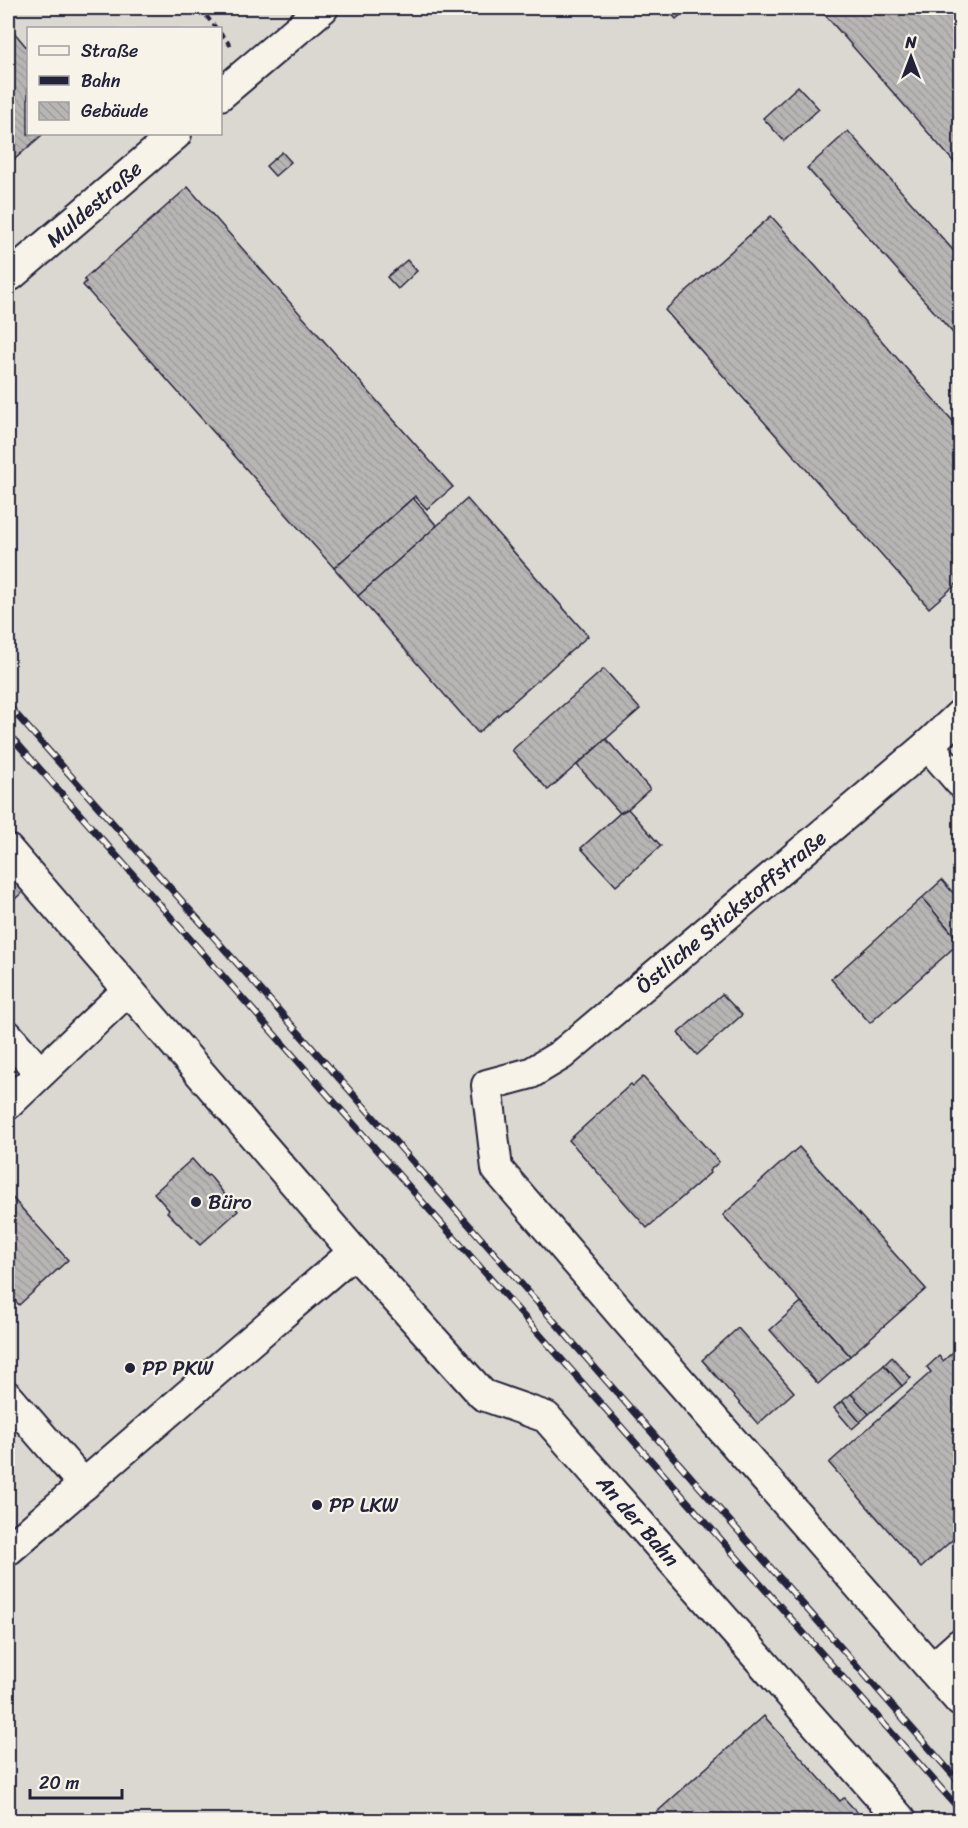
<svg xmlns="http://www.w3.org/2000/svg" width="968" height="1828" font-family="Sriracha,sans-serif">
<style>
.built{fill:#dbd8d2;fill-rule:evenodd}
.building{fill:url(#building-back-hatch);stroke:#22223b;stroke-width:1.5}
.lines{fill:none;stroke-linecap:round;stroke-linejoin:round}
.minor-casing{stroke:#22223b;stroke-width:34}
.path{stroke:#22223b;stroke-width:4;stroke-dasharray:6 4.5;stroke-linecap:butt}
.minor{stroke:#f7f3e8;stroke-width:30}
.rail-casing{stroke:#22223b;stroke-width:7}
.rail{stroke:#f7f3e8;stroke-width:4.5;stroke-dasharray:14;stroke-linecap:butt}
.poi-dot{fill:#22223b;stroke:#f7f3e8;stroke-width:2}
.labels{text-anchor:middle;dominant-baseline:central;stroke-width:4.5;stroke-linejoin:round;paint-order:stroke}
.street-label{font-size:21px;fill:#22223b;stroke:#f7f3e8}
.poi-label{font-size:21px;fill:#22223b;stroke:#f7f3e8;text-anchor:start}
</style>
<defs>
<pattern id="building-back-hatch" width="6" height="6" patternUnits="userSpaceOnUse" patternTransform="scale(1.5)"><rect width="6" height="6" fill="#b8b6b5"/><path d="M-1 5l2 2M0 0l6 6M5-1l2 2" fill="none" stroke="#9e9c9d"/></pattern>
</defs>
<rect width="100%" height="100%" fill="#eae6de"/>
<filter id="ink" filterUnits="userSpaceOnUse"><feTurbulence type="fractalNoise" baseFrequency=".0167" numOctaves="2"/><feDisplacementMap in="SourceGraphic" scale="12" xChannelSelector="R" yChannelSelector="G"/><feConvolveMatrix kernelMatrix="1 2 1 2 8 2 1 2 1" color-interpolation-filters="sRGB"/></filter>
<g filter="url(#ink)">
<path class="built" d="M8 8H960V1820H8ZM28 28H220V134H28Z"/>
<g class="building">
<polygon points="666,8 689,8 676,19"/>
<polygon points="819,8 960,8 960,169"/>
<polygon points="8,25 28,49 28,134 43,134 8,165"/>
<polygon points="798,86 819,109 784,141 763,118"/>
<polygon points="848,131 960,258 960,341 807,168"/>
<polygon points="282,152 291,162 275,176 266,166"/>
<polygon points="188,187 453,487 427,509 415,496 334,568 83,285 86,282 84,279"/>
<polygon points="771,216 960,429 960,581 929,608 665,310"/>
<polygon points="407,260 417,271 398,289 387,277"/>
<polygon points="413,498 437,526 358,596 334,568"/>
<polygon points="467,499 588,636 478,733 358,596"/>
<polygon points="604,669 640,709 548,790 512,750"/>
<polygon points="606,739 650,789 628,809 620,813 577,765"/>
<polygon points="628,809 661,846 616,886 581,848 620,813"/>
<polygon points="15,879 25,890 8,905 8,886"/>
<polygon points="942,880 960,901 960,942 922,898"/>
<polygon points="922,898 960,942 870,1023 831,979"/>
<polygon points="722,994 742,1015 697,1055 678,1033"/>
<polygon points="643,1077 719,1162 709,1171 710,1173 647,1228 569,1140 631,1084 633,1086"/>
<polygon points="799,1147 926,1289 850,1356 723,1215"/>
<polygon points="192,1159 207,1176 209,1175 238,1211 200,1245 167,1212 169,1210 154,1193"/>
<polygon points="8,1193 68,1260 19,1305 8,1292"/>
<polygon points="801,1302 850,1356 818,1384 770,1330"/>
<polygon points="738,1328 794,1392 758,1424 702,1360"/>
<polygon points="960,1346 960,1533 921,1568 829,1463 931,1372 927,1367 939,1356 943,1361"/>
<polygon points="892,1357 911,1378 902,1386 884,1365"/>
<polygon points="884,1365 902,1386 869,1414 851,1394"/>
<polygon points="851,1394 869,1414 860,1422 842,1401"/>
<polygon points="842,1401 860,1422 852,1429 834,1408"/>
<polygon points="764,1716 840,1801 844,1798 864,1820 648,1820"/>
</g>
<g class="lines">
<defs>
<g id="minor">
<polyline points="220,95 323,8"/>
<polyline points="11,275 176,134"/>
<polyline points="960,715 928,745 561,1055 531,1073 487,1085 497,1169 623,1316 960,1701"/>
<polyline points="928,745 960,782"/>
<polyline points="8,850 354,1252 483,1395 546,1417 901,1820"/>
<polyline points="8,1036 40,1073"/>
<polyline points="8,1104 128,990"/>
<polyline points="8,1397 84,1485"/>
<polyline points="8,1550 354,1252"/>
<polyline points="932,1669 960,1644"/>
</g>
</defs>
<use href="#minor" class="minor-casing"/>
<g class="path">
<polyline points="200,8 216,28"/>
<polyline points="220,33 231,46"/>
</g>
<use href="#minor" class="minor"/>
<defs>
<g id="rail">
<polyline points="8,705 509,1270 960,1783"/>
<polyline points="8,733 960,1810"/>
</g>
</defs>
<use href="#rail" class="rail-casing"/>
<use href="#rail" class="rail"/>
</g>
</g>
<g class="poi-dot">
<circle cx="196" cy="1202" r="6"/>
<circle cx="130" cy="1368" r="6"/>
<circle cx="317" cy="1505" r="6"/>
</g>
<g class="labels">
<g class="street-label">
<text transform="translate(94 204) rotate(-41)">Muldestraße</text>
<text transform="translate(731 912) rotate(-40)">Östliche Stickstoffstraße</text>
<text transform="translate(638 1521) rotate(49)">An der Bahn</text>
</g>
<g class="poi-label">
<text x="208" y="1202">Büro</text>
<text x="142" y="1368">PP PKW</text>
<text x="329" y="1505">PP LKW</text>
</g>
</g>
<rect width="968" height="1828" fill="none" stroke="#f7f3e8" stroke-width="30"/>
<rect x="15" y="15" width="938" height="1798" fill="none" stroke="#22223b" stroke-width="2" filter="url(#ink)"/>
<rect x="27" y="27" width="195" height="108" fill="#f7f3e8" stroke="#a29fa3" stroke-width="1.5"/>
<rect x="39" y="46" width="30" height="9" fill="#f7f3e8" stroke="#a29fa3" stroke-width="1.5"/>
<text x="81" y="57" font-size="18" fill="#22223b">Straße</text>
<rect x="39" y="76" width="30" height="9" fill="#22223b" stroke="#a29fa3" stroke-width="1.5"/>
<text x="81" y="87" font-size="18" fill="#22223b">Bahn</text>
<rect x="39" y="102" width="30" height="18" fill="url(#building-back-hatch)" stroke="#a29fa3" stroke-width="1.5"/>
<text x="81" y="117" font-size="18" fill="#22223b">Gebäude</text>
<g transform="translate(911 57)" stroke="#f7f3e8" stroke-width="4.5" paint-order="stroke">
<path d="M0-4.5L10 22L0 15L-10 22Z" fill="#22223b"/>
<text y="-9" font-size="16" font-weight="bold" text-anchor="middle" fill="#22223b">N</text>
</g>
<path d="M30 1789v9h92v-9" fill="none" stroke="#22223b" stroke-width="3"/>
<text x="39" y="1789" font-size="18" fill="#22223b" stroke="#f7f3e8" stroke-width="4.5" paint-order="stroke">20 m</text>
</svg>
